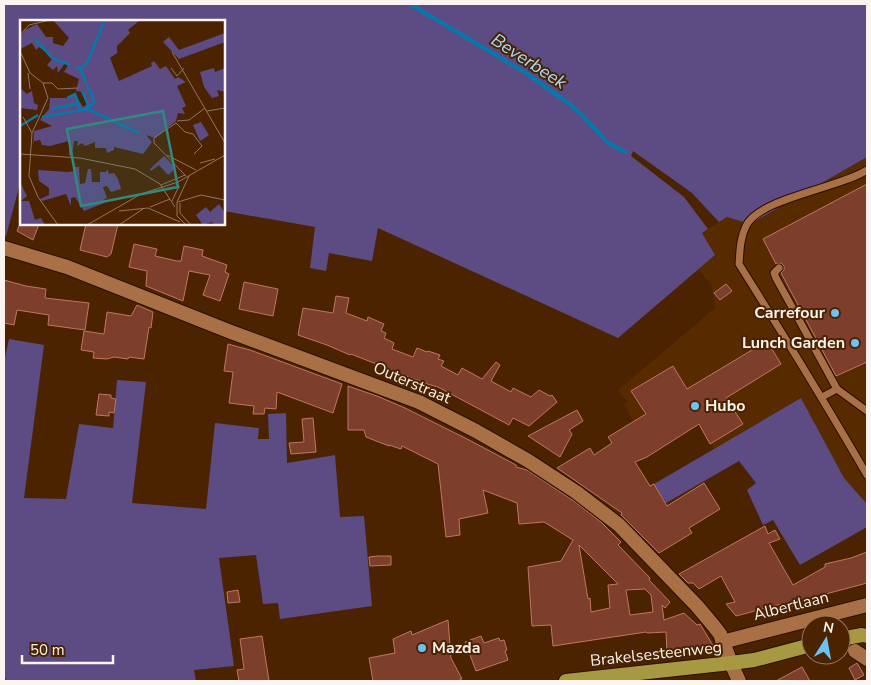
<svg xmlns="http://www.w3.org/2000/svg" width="871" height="685" font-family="'Nunito Sans',sans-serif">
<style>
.built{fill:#572a00}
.green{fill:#5c4c83}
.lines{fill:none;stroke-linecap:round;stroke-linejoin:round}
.stream{stroke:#037aac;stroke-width:4}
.building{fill:#7e3e2c;stroke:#be7764;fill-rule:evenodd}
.service-casing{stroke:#2a0f00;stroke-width:9}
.minor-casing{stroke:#2a0f00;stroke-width:16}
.tertiary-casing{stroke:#2a0f00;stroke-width:16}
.primary-casing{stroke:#2a0f00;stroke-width:16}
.service{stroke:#aa7045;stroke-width:7}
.minor{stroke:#aa7045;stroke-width:14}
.tertiary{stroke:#aa7045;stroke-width:14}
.primary{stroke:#a79942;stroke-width:14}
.poi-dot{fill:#6ec2f3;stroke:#4b2300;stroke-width:2}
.labels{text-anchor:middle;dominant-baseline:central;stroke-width:4;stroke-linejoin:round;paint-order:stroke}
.poi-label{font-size:16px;font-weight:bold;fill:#faf3ef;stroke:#4b2300;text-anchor:end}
.street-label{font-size:16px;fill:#faf3ef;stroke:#4b2300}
.water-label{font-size:18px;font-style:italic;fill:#a7dbfc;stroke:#4b2300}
.inset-river{fill:none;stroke:#037aac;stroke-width:2.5}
.inset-road{fill:none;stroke:#917660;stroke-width:1}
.view{fill:#328981;fill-opacity:0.15;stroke:#328981;stroke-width:2.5}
.inset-edge{fill:none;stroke:#faf3ef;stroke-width:2.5}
</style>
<rect width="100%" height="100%" fill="#4b2300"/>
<polygon class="built" points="867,157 867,504 844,478 801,398 714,449 699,424 647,457 626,466 634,422 624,404 628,402 618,390 715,308 711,284 698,270 715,255 702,233 727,217 751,224"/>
<g class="green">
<polygon points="4,4 867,4 867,157 750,224 727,217 719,222 692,193 633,151 631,156 684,197 708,229 702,233 715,255 618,338 378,228 372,261 329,253 326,271 310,268 315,227 224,211 224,157 225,151 224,151 224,21 21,21 21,180 6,236 4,235"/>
<polygon points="9,339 44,345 24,498 66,499 79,424 113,428 117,380 146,382 132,503 206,509 215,423 259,428 258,439 269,439 268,414 286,413 287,463 335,455 340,517 364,516 372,606 280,619 278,603 263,604 256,555 219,558 234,666 194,670 196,681 6,681 4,671 4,362"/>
<polygon points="801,398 844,478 867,504 867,527 800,565 773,520 763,525 747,490 756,483 739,461 666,503 654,484"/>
</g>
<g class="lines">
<polyline class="stream" points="410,4 526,73 567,102 582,115 608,143 625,152"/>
</g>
<g class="building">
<polygon points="867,184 867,362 836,376 781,273 784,270 784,266 781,263 776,264 763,239"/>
<polygon points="20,224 39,224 33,240 17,231"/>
<polygon points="86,224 118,224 111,254 107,257 80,250"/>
<polygon points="134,244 157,249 155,256 177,261 181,261 184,246 203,250 202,256 227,265 225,272 229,274 220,301 203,295 210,275 189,271 183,301 146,286 147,271 129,267"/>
<polygon points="4,280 26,286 46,289 45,298 89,303 85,330 48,325 49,315 17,310 14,325 4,323"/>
<polygon points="244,282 278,289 273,316 239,309"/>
<polygon points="726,284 732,291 720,300 714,293"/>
<polygon points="336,296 349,298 346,313 367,321 368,317 384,324 381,331 386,333 384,338 394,343 392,349 413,357 417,348 427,352 428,351 440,355 438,359 444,361 441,366 458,375 462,368 482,379 496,362 500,365 491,381 511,392 513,388 531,397 539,390 550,396 552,395 557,402 529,426 513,418 509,425 438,387 427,384 351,354 350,355 327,345 298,335 303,308 333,313"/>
<polygon points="137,305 153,312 151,328 149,327 144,359 129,357 128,359 114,357 107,359 93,358 94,352 81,350 84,331 104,334 107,312 131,316"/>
<polygon points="767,341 781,364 726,398 743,424 710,444 699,424 647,457 635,462 650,486 654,484 667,506 704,483 720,509 689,528 692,533 659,553 621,515 622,513 557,468 590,448 594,455 612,443 608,437 646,414 631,391 673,366 687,389"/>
<polygon points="228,344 250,350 342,384 333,413 277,392 276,409 265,408 264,414 253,414 254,406 229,403 233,372 224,371"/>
<path d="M348 386 377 396 405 408 469 440 516 465V467L527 470 574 501 601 522 621 542 618 545 650 578 649 580 670 602 665 608 662 605 664 620 684 613 697 625 700 624 714 647 667 651 666 632 647 633 646 632 553 646 551 625 532 626 528 567 561 561 573 540 544 522 519 524 517 503 483 490 488 513 459 519 460 535 446 537 438 464 402 446 401 449 389 445V446L366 437 364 430H348ZM579 545 618 584 608 585 610 608 591 612 590 598 588 599ZM645 589 651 595 653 612 630 615 626 590Z"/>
<polygon points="99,394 111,395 111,398 116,399 114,413 109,412 109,416 96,415"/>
<polygon points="577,410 583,421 569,430 572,434 560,457 528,436"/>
<polygon points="313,418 316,452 291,454 289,443 304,442 302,419"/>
<polygon points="765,526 768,534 775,530 780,539 769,543 793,585 825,567 825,564 851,558 867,552 867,583 807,599 807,602 782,609 781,604 736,616 726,604 735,602 721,576 699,589 693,583 688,583 679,574"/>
<polygon points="378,556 391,556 391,565 370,566 369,557"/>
<polygon points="238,590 240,602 228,603 227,592"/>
<polygon points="448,620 451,658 462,679 460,679 461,681 373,681 369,658 395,653 393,639 411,631 412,635"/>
<polygon points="262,636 269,681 239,681 237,670 244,669 240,639"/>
<polygon points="481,636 484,643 499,638 500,641 504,640 507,650 505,651 508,660 476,671 465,642"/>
<polygon points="857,663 864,675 855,680 849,668"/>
<polygon points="802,667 810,681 776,681"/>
</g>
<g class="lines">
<defs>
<g id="service">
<path d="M867 170C840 188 759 198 746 226 740 238 740 251 739 264 783 334 826 404 867 475"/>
<polyline points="779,268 774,273 776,278 837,389"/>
<polyline points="822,397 837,389 867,411"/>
</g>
<g id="minor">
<polyline points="722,642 867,605"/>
<polyline points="855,651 867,659"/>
<polyline points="731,663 739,681"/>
</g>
<polyline id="tertiary" points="4,248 67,267 231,332 419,402 476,431 527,460 576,492 619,525 697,606 713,625 720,634 731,663"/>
<g id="primary">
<polyline points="841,639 862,635 867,636"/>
<polyline points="566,681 731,663 754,660 811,645"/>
</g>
</defs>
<use href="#service" class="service-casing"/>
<use href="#minor" class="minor-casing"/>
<use href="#tertiary" class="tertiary-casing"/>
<use href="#primary" class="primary-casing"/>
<use href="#service" class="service"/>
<use href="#minor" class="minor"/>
<use href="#tertiary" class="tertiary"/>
<use href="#primary" class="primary"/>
</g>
<g class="poi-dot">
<circle cx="835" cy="313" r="5"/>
<circle cx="855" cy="343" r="5"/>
<circle cx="695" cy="406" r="5"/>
<circle cx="422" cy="648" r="5"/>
</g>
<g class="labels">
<g class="poi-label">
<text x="825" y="313">Carrefour</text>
<text x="845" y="343">Lunch Garden</text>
<text x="705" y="406" text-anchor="start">Hubo</text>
<text x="432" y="648" text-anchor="start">Mazda</text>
</g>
<g class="street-label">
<text transform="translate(412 383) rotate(23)">Outerstraat</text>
<text transform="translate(791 606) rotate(-14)">Albertlaan</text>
<text transform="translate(656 654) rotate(-6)">Brakelsesteenweg</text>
</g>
<g class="water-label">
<text transform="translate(529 61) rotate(33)">Beverbeek</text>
</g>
</g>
<g transform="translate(20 20)">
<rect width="205" height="205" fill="#4b2300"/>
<path d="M33 0H120L108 10 110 13 97 26V33L90 38 99 61 132 46 131 43 134 41 140 49 146 46 155 59 158 57 166 62 157 66 166 86 162 88 165 94 158 93 156 101 135 118 126 115 132 122 123 134 94 127V130L87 133 86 128H75V122L65 126 62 123 57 126 58 121H54L52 136 49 135V121L30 126 22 125 20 120 14 121 13 127 14 111 32 106 20 100 29 89 30 78H48L55 74 63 87 67 84 63 72 56 71 59 59 44 52 48 45 45 43 38 53 37 46 33 50 27 45 33 38 19 27 16 30 12 23 0 29V17L5 10 17 4 26 17H33V23L43 26 49 18ZM205 13V22L159 39 143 22 149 17 159 30ZM194 48 195 52 205 48V72L197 70 199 76 192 78 184 67 180 52ZM0 68 7 74 12 71 14 83 18 85 17 90 0 88ZM181 102 189 115 180 121 173 105ZM144 136 156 148 148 155 139 145 131 151 130 149ZM55 147H59L60 164 65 163 68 149H71L72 162H80V152H86L87 149 89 154 94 153 98 159 101 169 91 172 87 166 83 167 87 178 83 180 84 183 64 191 55 177 51 178V186L46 174 22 181 20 179 29 175V168L19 161 18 150 48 152 55 151ZM1 164 7 176 1 181H9L15 200 21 198 25 205H0ZM199 184 205 193V205H194L192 202 183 205 176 195 186 187 190 192Z" fill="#5c4c83"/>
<path class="inset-river" d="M15 19 32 38 50 45M56 48H60L66 62M60 48 67 43 84 2M67 65 75 82 67 88M62 71 69 87M47 78 55 74 60 89M31 89 59 83M22 97 68 89 119 113M0 106 18 95"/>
<path class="inset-road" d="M0 15 9 5 30 0M0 31 10 53 23 63 28 78 12 113 9 156 18 177 38 205M152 32 205 123M151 48 157 56 164 48M8 53 10 69M23 63H32L38 69 58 68M187 91 205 88M3 97 12 113M157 101 169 100 185 88M0 134 60 138 115 149 140 164 155 187M147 135 176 150M180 143 195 139M166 156 134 123V118L156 103 165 112 173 114 182 126 174 134M141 165 165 155M152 181 159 166 156 164M158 182 181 175 205 180M160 183V193L171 205M130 187 150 179M99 191 128 188 160 202M67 205 121 174 158 162 205 135M99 205 123 189M166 205 157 196V182L169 156"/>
<path class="view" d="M143 91 158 167 61 186 47 109Z"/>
<rect width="205" height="205" class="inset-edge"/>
</g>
<rect width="871" height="685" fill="none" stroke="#faf3ef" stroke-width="10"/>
<g transform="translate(826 640) rotate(11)"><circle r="24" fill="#4b2300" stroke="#917660"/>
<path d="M0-4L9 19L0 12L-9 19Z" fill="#6ec2f3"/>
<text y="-8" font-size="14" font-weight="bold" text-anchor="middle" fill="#faf3ef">N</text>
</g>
<path d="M22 655v8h91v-8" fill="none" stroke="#faf3ef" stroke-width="2.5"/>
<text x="30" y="655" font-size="15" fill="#faf3ef" stroke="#4b2300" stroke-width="4" paint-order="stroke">50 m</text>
</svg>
